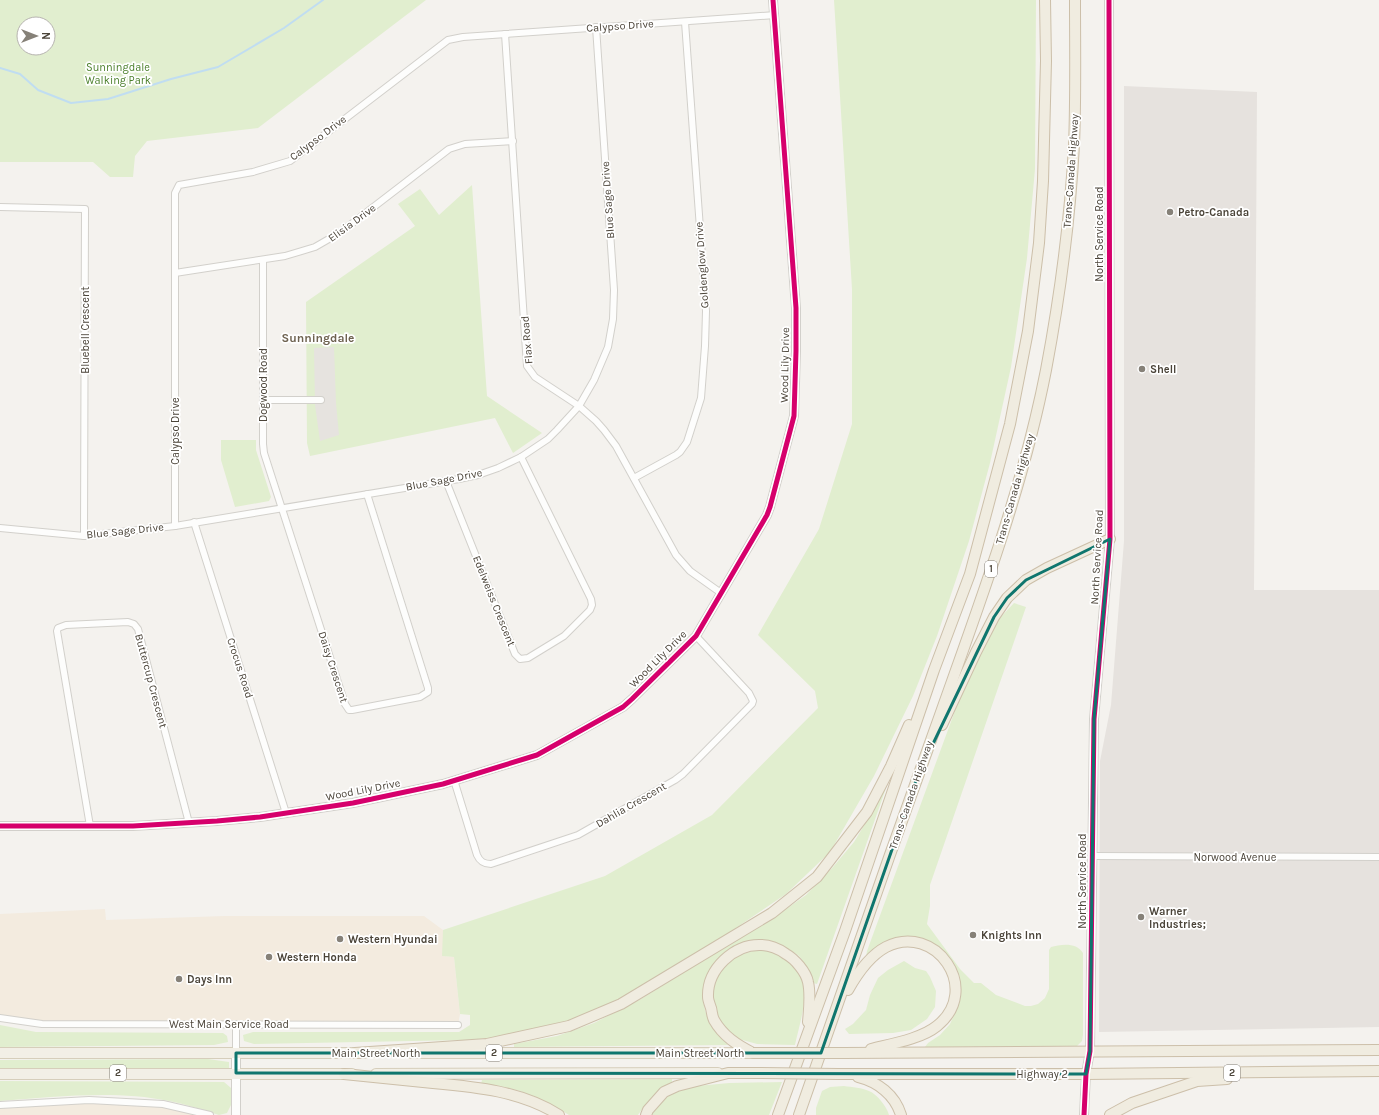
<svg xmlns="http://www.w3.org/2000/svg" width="1379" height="1115" font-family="Karla,sans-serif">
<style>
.commercial{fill:#f3ebdf}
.industrial{fill:#e6e2de}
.green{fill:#e1eecf;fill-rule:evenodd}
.parking{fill:#e6e3df}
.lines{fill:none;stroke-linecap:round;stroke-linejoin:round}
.stream{stroke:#c0ddf1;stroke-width:2}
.minor-casing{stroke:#d2d0cb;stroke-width:8}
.tertiary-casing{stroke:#d2d0cb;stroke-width:10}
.primary-casing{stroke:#d6cebb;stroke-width:12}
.trunk-casing{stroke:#ccbfa9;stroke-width:12}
.minor{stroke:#fdfdfc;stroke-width:6}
.tertiary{stroke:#fdfdfc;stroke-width:8}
.primary{stroke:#f2efe6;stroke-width:10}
.trunk{stroke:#f0ece0;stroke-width:10}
.trunk-bridge-casing{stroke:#ccbfa9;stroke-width:12;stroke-linecap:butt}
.trunk-bridge{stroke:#f0ece0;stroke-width:10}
.cycleway-casing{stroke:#fff;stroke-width:8}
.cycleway{stroke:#d6006c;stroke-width:5}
.marked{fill:none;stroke:#0f766e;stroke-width:3;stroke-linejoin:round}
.poi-dot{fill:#868178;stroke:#fff;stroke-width:1.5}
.labels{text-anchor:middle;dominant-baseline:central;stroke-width:3.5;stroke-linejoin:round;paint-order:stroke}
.shield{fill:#fff;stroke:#817c74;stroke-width:1}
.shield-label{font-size:10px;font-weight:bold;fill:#4b4439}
.street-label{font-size:11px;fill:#4b4439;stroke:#fff}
.park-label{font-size:11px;fill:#4a7f2a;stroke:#fff}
.poi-label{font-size:11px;font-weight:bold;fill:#4b4439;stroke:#fff;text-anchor:start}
.neighbourhood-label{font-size:12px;font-weight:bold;fill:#6e6250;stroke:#fff}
</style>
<rect width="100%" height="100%" fill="#f4f2ee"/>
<g class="commercial">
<polygon points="105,909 106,920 224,916 424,916 443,930 443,956 454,957 460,1014 458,1025 42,1024 0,1018 0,914"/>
<polygon points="89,1100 163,1104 210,1115 0,1115 0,1105"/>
</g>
<polygon class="industrial" points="1124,86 1257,92 1254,590 1379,590 1379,1027 1099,1032 1100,761 1111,705 1124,541"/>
<g class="green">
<path d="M0 0H426L258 128 147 141 135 156 133 177H110L93 162H0ZM24 24H48V48H24Z"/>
<polygon points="834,0 1036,0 1035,169 1027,258 1011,367 990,463 969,541 937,636 913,696 874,776 830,852 786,894 727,934 619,999 570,1021 503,1037 466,1040 254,1044 244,1041 243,1035 253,1032 459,1032 470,1025 470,1015 460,1014 454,957 442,956 443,930 605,876 712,815 818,708 815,691 758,635 819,529 852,424 852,289"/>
<polygon points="472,185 487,396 542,433 513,453 495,418 310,456 307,443 306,302 415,226 398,204 420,189 439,215"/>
<polygon points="221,440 256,440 256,450 271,497 269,501 235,507 221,460"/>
<path d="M1014 603 1026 607 930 885V906L927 924 960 969 974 983H981L996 995 1025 1006H1031L1038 1004 1045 998 1049 989V950L1051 947C1061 944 1077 942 1083 953V1035L1082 1041 1077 1046 925 1047 928 1043 940 1035 950 1024 957 1009 959 996 956 977 936 955 907 943 866 957 867 951 956 708 980 655 998 620Z"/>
<path d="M891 774 817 984 813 983C809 976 804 961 799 956 796 953 791 951 788 949 777 943 763 939 750 941 717 946 694 985 707 1016 711 1028 720 1036 728 1045L514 1047V1044L557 1036 594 1023 641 999 782 912 806 895 833 867 854 842 874 809Z"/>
<path d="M759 949C765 951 774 952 780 955 818 975 802 1012 795 1045L757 1044 739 1039 724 1027 714 1013 712 996 715 981 721 969 734 957Z"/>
<polygon points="904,961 915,968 926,971 930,977 936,991 935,1007 927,1019 911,1030 893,1033 849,1034 845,1029 853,1024 866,1010 870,995 878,978 888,970"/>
<polygon points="0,1025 36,1032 223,1033 227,1036 228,1042 214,1045 0,1047"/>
<polygon points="208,1059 229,1062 229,1068 0,1068 0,1060"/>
<path d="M672 1079V1083C657 1092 648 1100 638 1115H569L551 1104 520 1091 500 1086 481 1084 482 1080Z"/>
<path d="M0 1081 224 1082 231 1088V1105L227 1113 219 1115C202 1110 186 1104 169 1101 114 1090 55 1097 0 1101Z"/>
<polygon points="782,1082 769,1115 650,1115 654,1108 667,1096 686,1087 729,1083"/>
<path d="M844 1086C852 1087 862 1088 869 1091 877 1094 887 1107 889 1115H816V1108L822 1091 830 1087Z"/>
</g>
<polygon class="parking" points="334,347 336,403 339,435 320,441 315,405 314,348"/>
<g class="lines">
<polyline class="stream" points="0,68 20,74 38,90 71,103 108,99 171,79 218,67 284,28 323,0"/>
<defs>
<g id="minor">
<polyline points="505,34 527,366 535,377 579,406 596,421 604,430 616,446 676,555 690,571 721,593"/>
<polyline points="0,207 85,209 84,536"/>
<polyline points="263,260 263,444 264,453 345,704 349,710 352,710 420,697 428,692 428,688 367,494"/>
<polyline points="175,273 285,256 315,247 341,232 449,149 465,144 513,141"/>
<polyline points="263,400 321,400"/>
<polyline points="634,478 676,455 680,452 687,442 701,398 705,346 706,311 685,22"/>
<polyline points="446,481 515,654 520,659 528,658 564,636 590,610 592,605 591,599 521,457"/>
<polyline points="194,522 286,813"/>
<polyline points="175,526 175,193 179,185 253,172 290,161 448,40 463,37 775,15"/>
<polyline points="0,528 84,536 175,526 459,479 478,475 498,468 521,457 548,439 557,430 579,406 594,380 608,347 613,319 614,290 596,27"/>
<path d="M454 780 477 855C480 862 484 864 491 864L578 835 675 780 683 774 752 704 753 701 749 693 696 636"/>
<polyline points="90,826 57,631 58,628 66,625 128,622 134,624 138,629 189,823"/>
<polyline points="1092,856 1379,857"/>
<polyline points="0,1018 42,1024 458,1025"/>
<polyline points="236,1024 236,1053"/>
<polyline points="0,1105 89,1100 163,1104 210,1115"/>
</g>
<g id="tertiary">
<polyline points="0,826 133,826 217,821 260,817 353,803 443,784 537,755 623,707 632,699 696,636 767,515 770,507 794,416 796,351 796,308 773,0"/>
<polyline points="236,1053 236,1115"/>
<polyline points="1084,1115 1086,1074 1090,1051 1094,719 1110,539 1109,0"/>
</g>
<g id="primary">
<polyline points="0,1053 363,1053"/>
<polyline points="411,1053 753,1053"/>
<polyline points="0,1074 352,1074"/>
<polyline points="376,1074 718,1073"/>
</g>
<g id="trunk">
<polyline points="942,725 976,652 994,617 1007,598 1026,580 1047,568 1110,539"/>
<path d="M848 990C857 974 869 956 886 947 935 922 983 989 937 1026 921 1039 891 1044 871 1049"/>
<polyline points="355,1053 487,1044 569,1026 621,1004 772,913 817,877 867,812 891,766 909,725"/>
<path d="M753 1053C737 1045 723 1036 714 1020 712 1016 712 1012 711 1008 710 1005 708 1000 708 997 707 969 734 944 761 945 770 945 779 949 786 954 795 959 806 972 808 982 811 995 809 1009 808 1022"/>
<polyline points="843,1053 1379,1050"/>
<path d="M344 1074C374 1077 403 1080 433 1083 477 1087 521 1091 559 1115"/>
<polyline points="838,1074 1086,1074 1379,1071"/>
<path d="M858 1077C878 1082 895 1095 901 1115"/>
<polyline points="646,1115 648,1110 664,1092 677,1086 728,1073 756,1073"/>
<polyline points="778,1115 845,931 934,670 970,574 1010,424 1028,331 1039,243 1043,181 1046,61 1045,0"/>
<path d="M799 1115C845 981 892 848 940 715 980 602 1023 488 1046 370 1060 296 1070 221 1074 145 1076 97 1075 48 1075 0"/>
<polyline points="1110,1115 1132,1103 1197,1081 1227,1079"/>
</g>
</defs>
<use href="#minor" class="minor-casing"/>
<use href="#tertiary" class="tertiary-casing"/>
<use href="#primary" class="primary-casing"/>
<use href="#trunk" class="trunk-casing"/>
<use href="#minor" class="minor"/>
<use href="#tertiary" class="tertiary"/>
<use href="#primary" class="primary"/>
<use href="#trunk" class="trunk"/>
<defs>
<g id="trunk-bridge">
<polyline points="753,1053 843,1053"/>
<polyline points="756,1073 838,1074"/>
</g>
</defs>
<use href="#trunk-bridge" class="trunk-bridge-casing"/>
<use href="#trunk-bridge" class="trunk-bridge"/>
<defs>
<g id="cycleway">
<polyline points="0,826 133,826 217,821 260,817 353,803 443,784 537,755 623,707 632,699 696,636 767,515 770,507 794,416 796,351 796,308 773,0"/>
<polyline points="1084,1115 1086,1074 1090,1051 1094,719 1110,539 1109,0"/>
</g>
</defs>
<use href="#cycleway" class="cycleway-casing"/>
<use href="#cycleway" class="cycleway"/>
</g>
<path class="marked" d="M1110 539 1094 719 1090 1051 1086 1074 236 1073V1053H821L918 775 994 617 1007 598 1026 580Z"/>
<g class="poi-dot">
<circle cx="1170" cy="212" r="4"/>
<circle cx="1142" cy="369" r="4"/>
<circle cx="1141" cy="917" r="4"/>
<circle cx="973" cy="935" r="4"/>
<circle cx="340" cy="939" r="4"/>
<circle cx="269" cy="957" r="4"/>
<circle cx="179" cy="979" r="4"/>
</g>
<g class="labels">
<g class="shield">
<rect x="985" y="561" width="12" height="16" rx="3"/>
<rect x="486" y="1045" width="16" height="16" rx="3"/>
<rect x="110" y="1065" width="16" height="16" rx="3"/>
<rect x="1224" y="1065" width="16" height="16" rx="3"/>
</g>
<g class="shield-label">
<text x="991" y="569">1</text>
<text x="494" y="1053">2</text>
<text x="118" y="1073">2</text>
<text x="1232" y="1073">2</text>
</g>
<g class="street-label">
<text transform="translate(620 26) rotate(-4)">Calypso Drive</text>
<text transform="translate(318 138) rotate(-37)">Calypso Drive</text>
<text transform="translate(1071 171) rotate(-86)">Trans-Canada Highway</text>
<text transform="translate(608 200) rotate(-94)">Blue Sage Drive</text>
<text transform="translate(352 223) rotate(-36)">Elisia Drive</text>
<text transform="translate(1099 234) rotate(-90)">North Service Road</text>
<text transform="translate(702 265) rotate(-94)">Goldenglow Drive</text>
<text transform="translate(85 330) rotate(-90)">Bluebell Crescent</text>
<text transform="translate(527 340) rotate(-95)">Flax Road</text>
<text transform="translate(785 365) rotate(-89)">Wood Lily Drive</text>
<text transform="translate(263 385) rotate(-90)">Dogwood Road</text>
<text transform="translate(175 431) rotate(-90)">Calypso Drive</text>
<text transform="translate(444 480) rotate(-11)">Blue Sage Drive</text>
<text transform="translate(1015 489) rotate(-74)">Trans-Canada Highway</text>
<text transform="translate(125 531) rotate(-6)">Blue Sage Drive</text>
<text transform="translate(1097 557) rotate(-87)">North Service Road</text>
<text transform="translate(494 601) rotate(68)">Edelweiss Crescent</text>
<text transform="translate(658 659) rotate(-45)">Wood Lily Drive</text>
<text transform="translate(333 667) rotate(72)">Daisy Crescent</text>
<text transform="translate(240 668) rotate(72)">Crocus Road</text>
<text transform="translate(151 681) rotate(75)">Buttercup Crescent</text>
<text transform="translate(363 790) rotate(-11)">Wood Lily Drive</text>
<text transform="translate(911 795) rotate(-71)">Trans-Canada Highway</text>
<text transform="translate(631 805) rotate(-30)">Dahlia Crescent</text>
<text x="1235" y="857">Norwood Avenue</text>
<text transform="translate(1082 881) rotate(-90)">North Service Road</text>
<text x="229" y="1024">West Main Service Road</text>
<text x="376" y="1053">Main Street North</text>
<text x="700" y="1053">Main Street North</text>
<text x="1042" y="1074">Highway 2</text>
</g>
<g class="park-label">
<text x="118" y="67">Sunningdale<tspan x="118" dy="13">Walking Park</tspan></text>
</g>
<g class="poi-label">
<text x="1178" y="212">Petro-Canada</text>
<text x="1150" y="369">Shell</text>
<text x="1149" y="911">Warner<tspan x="1149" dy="13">Industries;</tspan></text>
<text x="981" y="935">Knights Inn</text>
<text x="348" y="939">Western Hyundai</text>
<text x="277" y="957">Western Honda</text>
<text x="187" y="979">Days Inn</text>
</g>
<g class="neighbourhood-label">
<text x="318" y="338">Sunningdale</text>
</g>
</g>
<g transform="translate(36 36) rotate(90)"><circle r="19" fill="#ffffff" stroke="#b7b4b0"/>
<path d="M0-3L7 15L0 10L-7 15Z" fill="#868178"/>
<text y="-6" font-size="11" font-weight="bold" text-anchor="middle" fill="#4b4439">N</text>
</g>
</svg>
